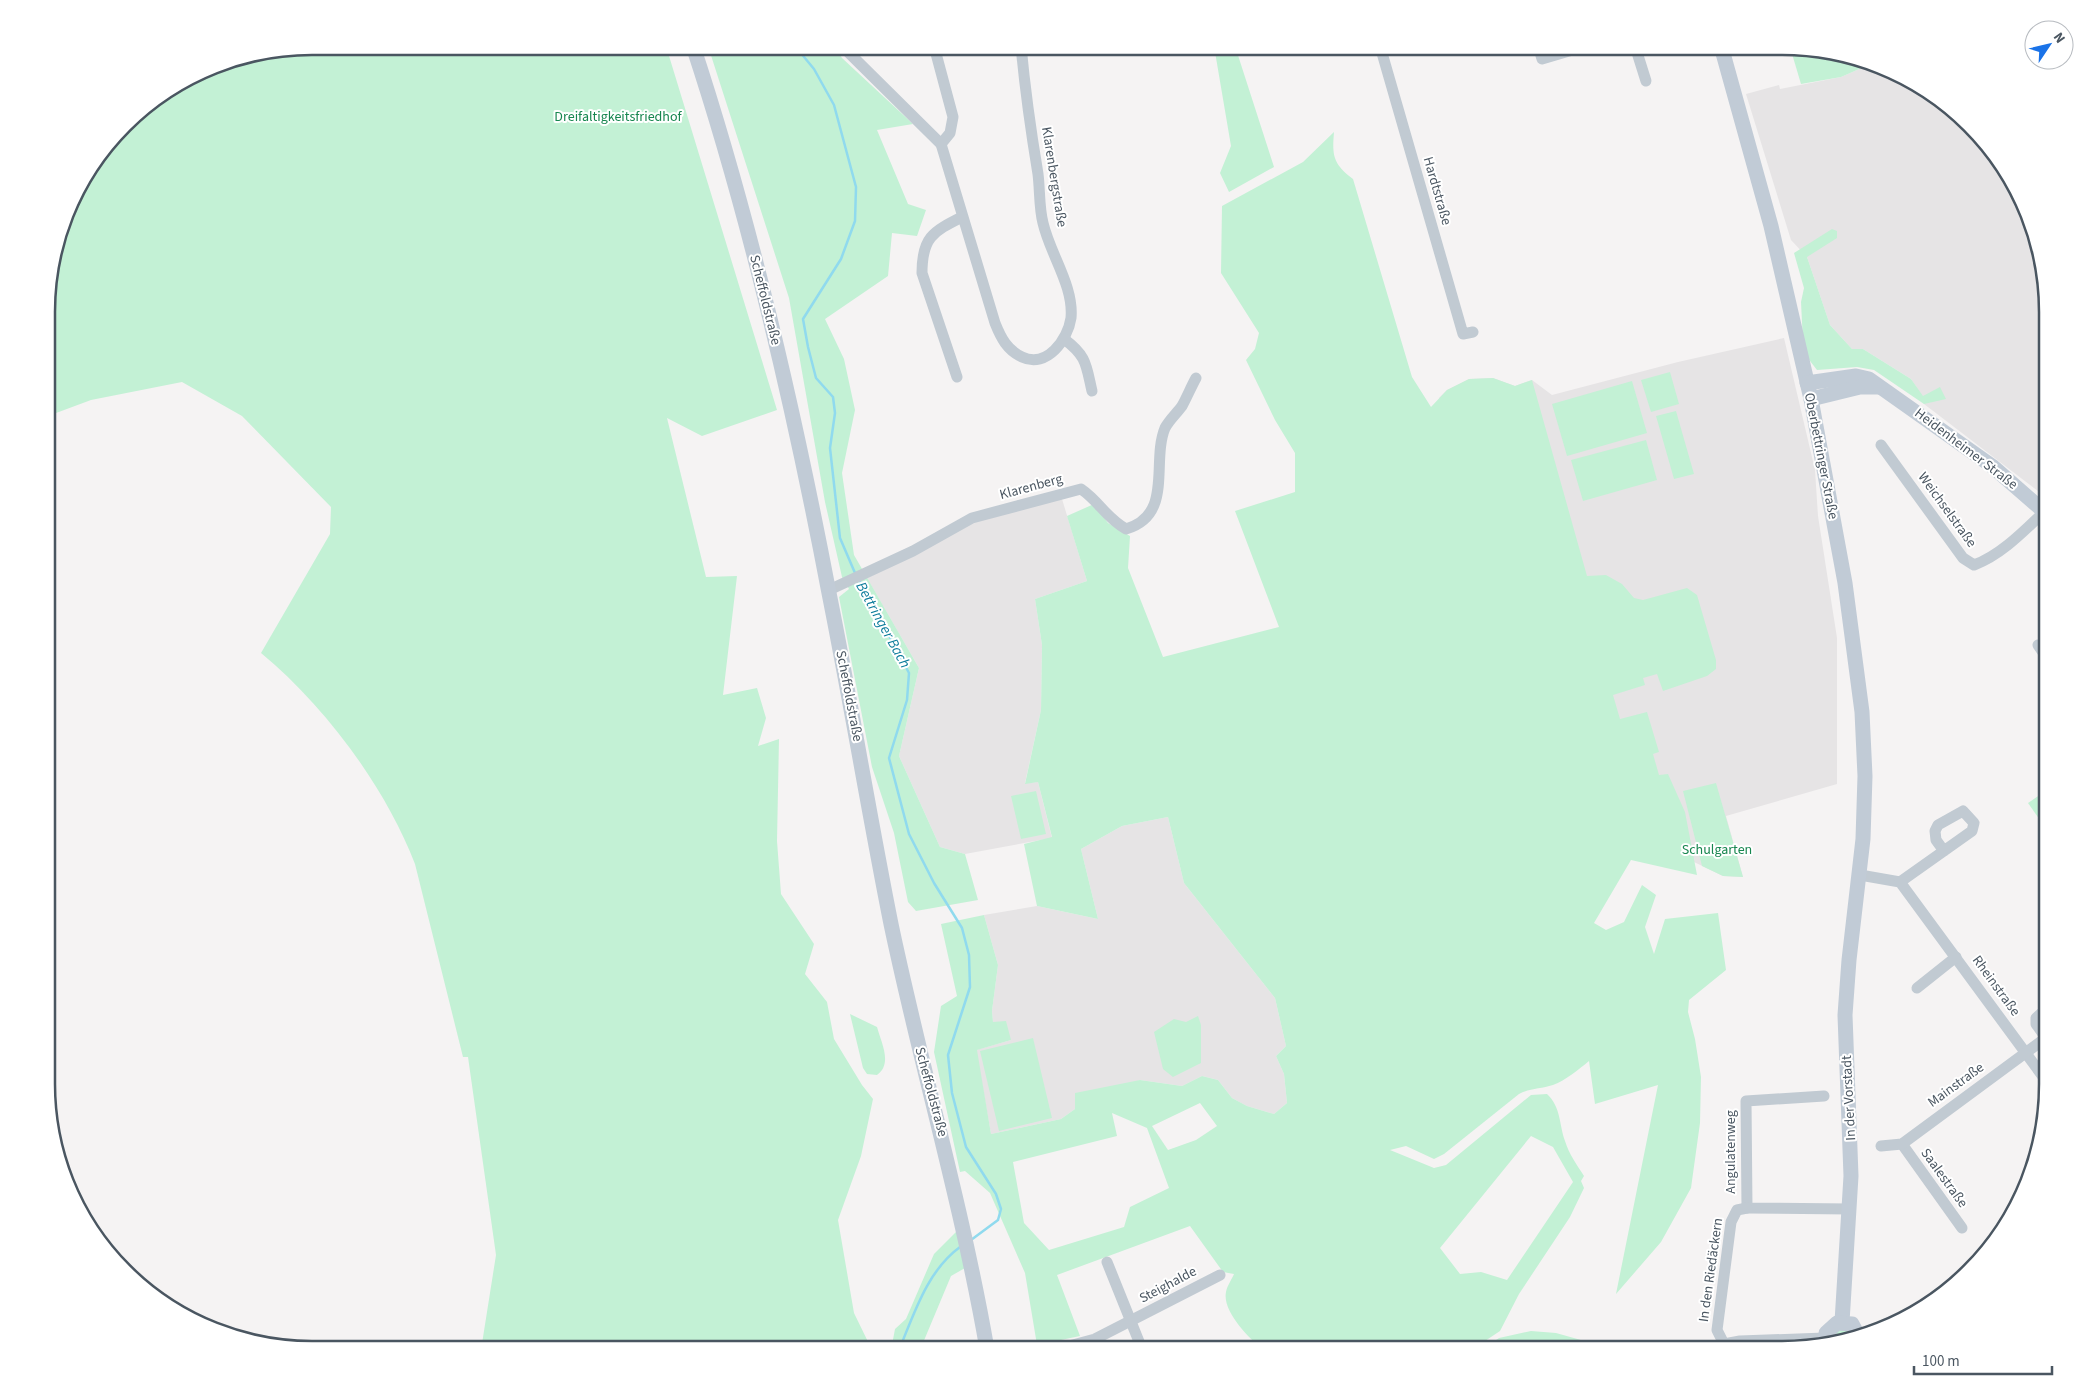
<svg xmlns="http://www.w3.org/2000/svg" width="2094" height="1396" font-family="'Source Sans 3',sans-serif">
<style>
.education{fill:#e6e4e5}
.green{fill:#c3f1d5;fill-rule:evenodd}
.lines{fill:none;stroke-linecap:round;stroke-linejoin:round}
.stream{stroke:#90daee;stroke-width:2.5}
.street{stroke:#c1cad2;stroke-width:11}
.secondary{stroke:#c1cbd6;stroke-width:15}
.labels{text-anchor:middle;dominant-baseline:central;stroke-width:4;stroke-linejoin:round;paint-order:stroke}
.park-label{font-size:14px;fill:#17864f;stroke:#fff}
.street-label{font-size:14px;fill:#4a5661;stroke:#fff}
.water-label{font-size:15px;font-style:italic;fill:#0c7c9b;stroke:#fff}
.rim{fill:none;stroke:#4a5661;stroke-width:2.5}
</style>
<rect width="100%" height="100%" fill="#f5f3f3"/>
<g class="education">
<polygon points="1873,63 1930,91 1982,137 2012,179 2039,243 2047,295 2047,498 1924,404 1923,397 1911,379 1863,349 1852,349 1830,325 1807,257 1791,240 1746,94 1779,85 1780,89 1841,77"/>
<polygon points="1784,338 1815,470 1818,516 1837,638 1837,784 1726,816 1743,877 1723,876 1665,848 1439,398 1447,390 1469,379 1493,378 1515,386 1532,380 1552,395 1678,362"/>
<polygon points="1062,499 1087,581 1035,599 1042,645 1041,710 1025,783 1038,782 1052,838 965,854 940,847 899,756 919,668 867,578 976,521"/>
<polygon points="1168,817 1184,883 1275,998 1286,1046 1276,1056 1284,1074 1287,1103 1274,1114 1247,1106 1232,1098 1218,1080 1202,1076 1182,1086 1140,1080 1075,1109 1061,1119 991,1134 976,1050 1011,1040 993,1023 992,1011 998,965 984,915 1037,906 1098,919 1081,849 1122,826"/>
</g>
<g class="green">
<path d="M312 46H666L777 410 702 436 667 418 706 577 737 576 723 695 757 688 766 718 758 746 779 739 777 841 781 894 814 944 805 974 827 1002 834 1039 862 1085 873 1099 861 1156 838 1220 854 1313 872 1350H481L496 1255 468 1057H463L415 864C385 786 324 705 261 653L330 534 331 507 242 416 182 382 91 400 48 416V278L74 194 137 112 211 66Z"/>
<polygon points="708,46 834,46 842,58 913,124 877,130 908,204 926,210 917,236 892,233 888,276 825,319 844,359 855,410 842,473 854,555 919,668 899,756 940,847 965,854 978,900 916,911 908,902 894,833 872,767 839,597 849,589 842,577 825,502 789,298"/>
<polygon points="1214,46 1235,46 1274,167 1229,192 1220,173 1231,146"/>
<polygon points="1790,47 1867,60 1873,63 1841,77 1801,84"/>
<path d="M1334 132C1332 156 1333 164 1353 179L1412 377 1431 407 1447 390 1469 379 1493 378 1515 386 1532 380 1587 576 1606 575 1622 584 1634 598 1643 600 1687 588 1697 595 1716 660V669L1707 676 1663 691 1657 674 1643 678 1645 685 1613 695 1620 719 1647 712 1659 752 1653 754 1659 775 1668 774 1685 812 1697 875 1631 860 1594 923 1606 930 1624 922 1642 885 1656 895 1645 927 1654 954 1665 919 1718 913 1726 970 1689 1000 1688 1012 1695 1039 1701 1077 1700 1123 1691 1188 1661 1242 1616 1294 1658 1085 1595 1104 1589 1061C1578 1070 1566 1080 1553 1085 1541 1089 1530 1088 1519 1094L1444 1154 1434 1159 1406 1146 1390 1150 1434 1168 1446 1165 1531 1095 1547 1094C1561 1107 1559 1124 1565 1141 1569 1154 1577 1165 1584 1176L1581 1181 1584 1188 1570 1217 1519 1294 1500 1331 1473 1349H1262C1249 1338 1222 1311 1226 1292 1227 1286 1232 1279 1234 1274L1223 1272 1190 1226 1057 1275 1080 1336 1037 1345 1025 1273 990 1193 965 1171 960 1172 934 1052 941 1006 957 996 941 924 984 915 998 965 992 1011 993 1022 1006 1021 1011 1040 977 1050 991 1134 1061 1119 1075 1109V1093L1140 1080 1182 1086 1202 1076 1218 1080 1232 1098 1247 1106 1274 1114 1287 1103 1284 1074 1276 1056 1286 1046 1275 998 1184 883 1168 817 1122 826 1081 849 1098 919 1037 906 1024 844 1052 837 1038 782 1025 784 1041 710 1042 645 1035 599 1087 581 1067 516 1094 504 1108 523 1130 536 1128 568 1163 657 1279 627 1235 511 1295 492V453L1275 420 1246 360 1255 349 1259 333 1221 273 1222 206 1303 162ZM1200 1103 1217 1126 1196 1140 1168 1150 1152 1126ZM1112 1113 1147 1128 1169 1188 1130 1207 1124 1227 1049 1250 1024 1223 1013 1162 1117 1136ZM1531 1136 1553 1147 1573 1182 1507 1280 1481 1272 1460 1274 1440 1248Z"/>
<polygon points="1832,229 1837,231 1837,238 1807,257 1830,325 1852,349 1863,349 1911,379 1923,396 1940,387 1946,399 1924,404 1874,370 1857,367 1817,370 1807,357 1803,343 1801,302 1804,288 1794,253"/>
<polygon points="1670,372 1679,404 1651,412 1641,380"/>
<polygon points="1632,381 1647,433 1567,456 1552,404"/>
<polygon points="1676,411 1694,474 1674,479 1656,416"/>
<polygon points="1646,440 1657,480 1583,501 1571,460"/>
<polygon points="1716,783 1743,877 1723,876 1702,866 1683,791"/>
<polygon points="2047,790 2047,830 2028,803"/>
<polygon points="1036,791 1046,834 1021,839 1011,796"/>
<path d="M850 1014 877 1027C881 1042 893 1064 877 1075L867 1074 863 1068Z"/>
<polygon points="1198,1016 1201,1025 1201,1063 1173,1077 1163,1069 1154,1032 1174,1019 1186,1022"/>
<polygon points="1033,1038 1052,1118 999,1131 980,1051"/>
<polygon points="958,1230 965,1268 951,1276 920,1350 891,1350 895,1329 906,1319 934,1254"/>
<polygon points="1843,1327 1856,1339 1832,1344 1831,1335"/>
<polygon points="1531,1331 1556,1333 1613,1349 1483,1349 1499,1338"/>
</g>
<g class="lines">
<g class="stream">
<polyline points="795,46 814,69 834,105 856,187 855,221 841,259 803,319 808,347 816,378 833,397 835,413 830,448 840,538 855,573"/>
<polyline points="859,580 909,673 907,700 889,758 909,834 934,883 962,928 969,955 970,987 948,1055 952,1093 966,1147 996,1194 1001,1209 998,1220 971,1240"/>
<path d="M899 1350C914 1314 927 1271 960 1247"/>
</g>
<g class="street">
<path d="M842 46 941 144 995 323C1001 338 1007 350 1022 357 1047 369 1068 339 1071 318 1074 286 1050 254 1043 223 1039 208 1040 190 1038 174 1031 132 1025 89 1021 46"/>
<polyline points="934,46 953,117 950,133 941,144"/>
<polyline points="1380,46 1463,334 1473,332"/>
<polyline points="1538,46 1542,59 1586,46"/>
<polyline points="1635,46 1646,81"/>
<path d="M1064 339C1087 356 1086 365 1092 391"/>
<path d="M957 377 922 273C922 238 932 232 962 217"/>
<path d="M1881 445 1963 558 1974 565C2001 555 2024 531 2045 511"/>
<path d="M829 590 913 551 972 518 1081 489C1100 502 1105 517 1126 529 1174 515 1151 462 1165 428 1169 420 1177 413 1182 406 1187 397 1191 387 1196 378"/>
<polyline points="2038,645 2047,658"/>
<polyline points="1860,875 1900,882 2047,1082"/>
<polyline points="1900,882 1972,831 1974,823 1963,811 1938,825 1935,831 1936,840 1944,851"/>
<polyline points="1917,988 1956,957"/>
<polyline points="2046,1038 2036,1024 2036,1018 2047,1008"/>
<polyline points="1824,1096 1746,1101 1747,1208 1850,1209"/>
<polyline points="1902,1144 1962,1228"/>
<polyline points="1881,1146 1902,1144 2047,1037"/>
<polyline points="1107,1262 1142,1349"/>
<polyline points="1724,1344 1717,1330 1731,1222 1737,1210 1747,1208"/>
<polyline points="1058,1349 1095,1339 1220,1275"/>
<polyline points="1721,1349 1724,1344 1740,1341 1825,1338"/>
</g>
<g class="secondary">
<path d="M693 46C752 225 794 409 829 593 851 703 869 814 891 924 921 1067 962 1205 987 1349"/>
<polyline points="1721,46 1771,226 1811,399 1845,583 1862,712 1865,776 1863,839 1849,960 1845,1015 1851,1176 1842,1322"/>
<polyline points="1807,383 1856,376 1869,379 1992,466 2047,514"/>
<polyline points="1811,399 1860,387 1878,387"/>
<polyline points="1826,1345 1826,1333 1837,1323 1852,1324 1859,1337"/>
</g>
</g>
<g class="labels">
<g class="park-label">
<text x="618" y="117">Dreifaltigkeitsfriedhof</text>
<text x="1717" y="850">Schulgarten</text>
</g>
<g class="street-label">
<text transform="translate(1054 177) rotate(81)">Klarenbergstraße</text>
<text transform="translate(1437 191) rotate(74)">Hardtstraße</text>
<text transform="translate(765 300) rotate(76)">Scheffoldstraße</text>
<text transform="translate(1966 449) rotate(37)">Heidenheimer Straße</text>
<text transform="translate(1821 456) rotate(79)">Oberbettringer Straße</text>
<text transform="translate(1031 487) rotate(-15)">Klarenberg</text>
<text transform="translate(1947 510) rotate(54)">Weichselstraße</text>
<text transform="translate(849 696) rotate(79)">Scheffoldstraße</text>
<text transform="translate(1996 986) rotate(54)">Rheinstraße</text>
<text transform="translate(1956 1085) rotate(-36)">Mainstraße</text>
<text transform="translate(931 1092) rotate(75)">Scheffoldstraße</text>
<text transform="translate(1849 1098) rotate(-93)">In der Vorstadt</text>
<text transform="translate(1731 1152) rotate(-90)">Angulatenweg</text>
<text transform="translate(1944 1178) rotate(54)">Saalestraße</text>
<text transform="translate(1711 1270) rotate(-82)">In den Riedäckern</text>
<text transform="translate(1168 1285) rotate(-28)">Steighalde</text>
</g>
<g class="water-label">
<text transform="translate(883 625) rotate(61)">Bettringer Bach</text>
</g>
</g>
<path d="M0 0H2094V1396H0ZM312 55H1782A257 257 0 0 1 2039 312V1084A257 257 0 0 1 1782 1341H312A257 257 0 0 1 55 1084V312A257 257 0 0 1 312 55Z" fill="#fff" fill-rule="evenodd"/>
<path class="rim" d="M312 55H1782A257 257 0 0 1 2039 312V1084A257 257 0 0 1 1782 1341H312A257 257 0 0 1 55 1084V312A257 257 0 0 1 312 55Z"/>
<g transform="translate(2049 45) rotate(55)"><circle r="24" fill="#ffffff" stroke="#b7bbc0"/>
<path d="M0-4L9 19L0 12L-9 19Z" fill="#1a73e8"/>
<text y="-8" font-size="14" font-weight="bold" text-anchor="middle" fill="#4a5661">N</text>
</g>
<path d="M1914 1366v8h138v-8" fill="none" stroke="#4a5661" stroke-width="2.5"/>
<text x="1922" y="1366" font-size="15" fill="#4a5661" stroke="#ffffff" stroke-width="4" paint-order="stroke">100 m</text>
</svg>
